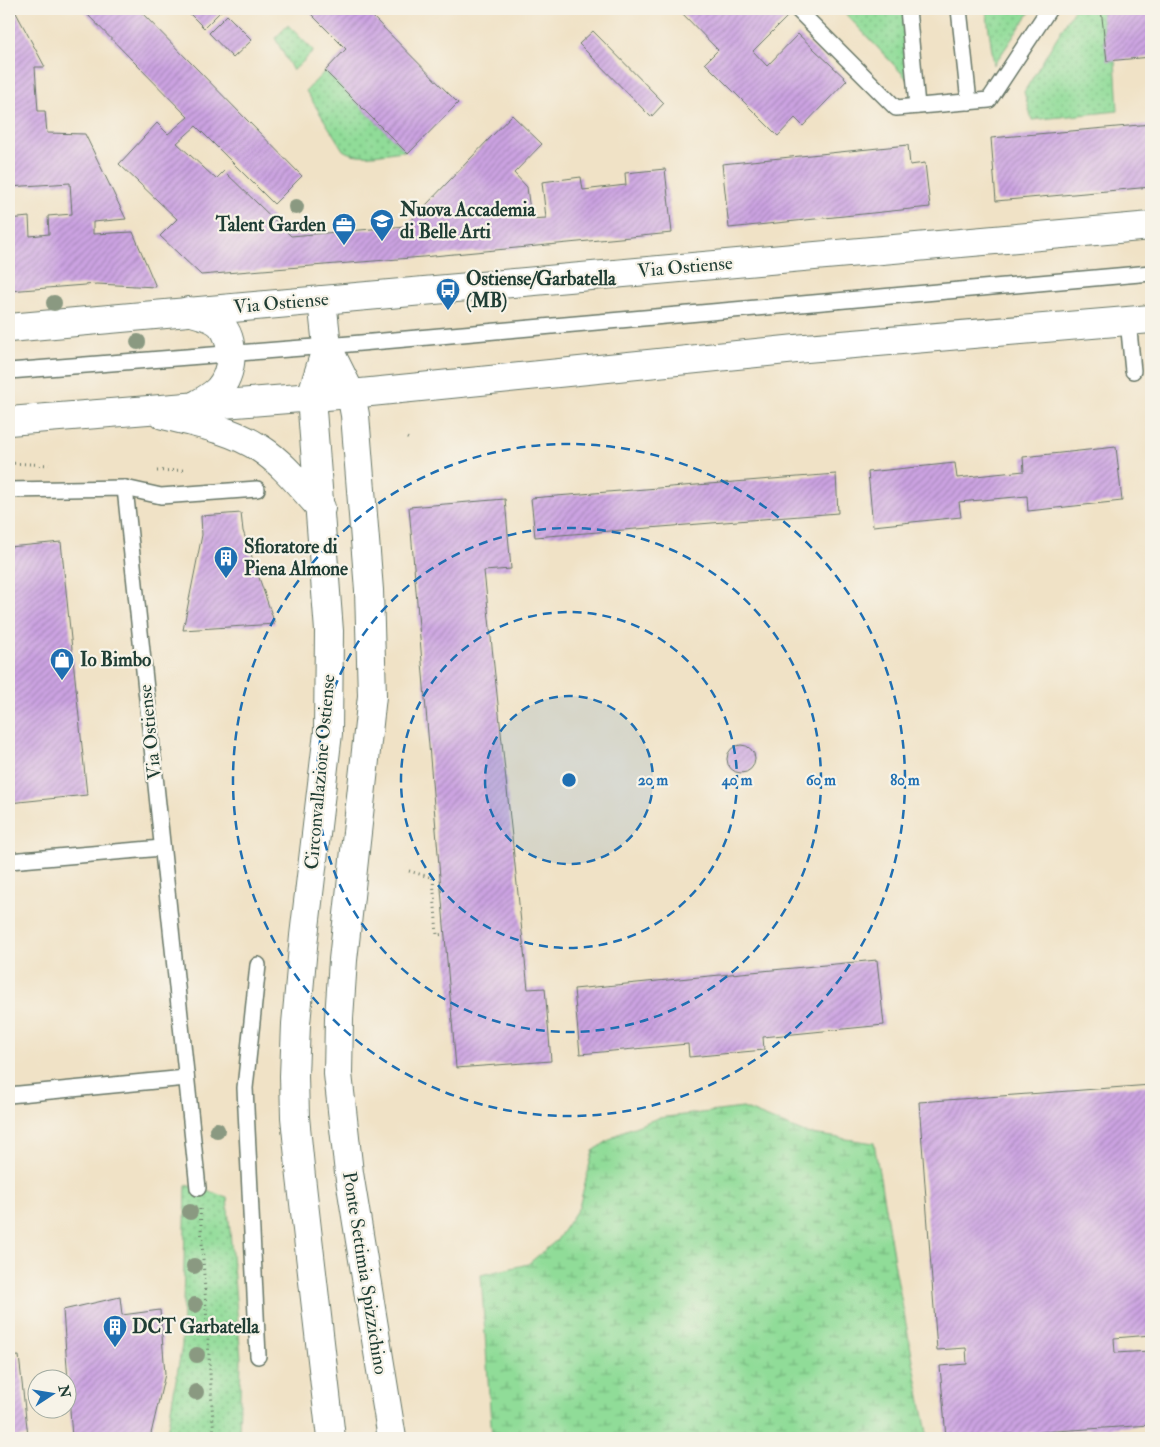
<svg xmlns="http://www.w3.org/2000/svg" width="1160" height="1447" font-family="'IM FELL Double Pica',serif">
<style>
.grass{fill:url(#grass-dots);stroke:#588c66}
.wetland{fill:url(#wetland-marsh);stroke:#588c66}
.building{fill:url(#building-hatch)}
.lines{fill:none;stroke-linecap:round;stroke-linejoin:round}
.lane-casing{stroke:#687767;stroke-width:18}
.street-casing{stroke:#687767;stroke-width:30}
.secondary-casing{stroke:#687767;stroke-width:30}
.path{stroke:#687767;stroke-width:3;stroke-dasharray:1 4;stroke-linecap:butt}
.lane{stroke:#fff;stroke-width:15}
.street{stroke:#fff;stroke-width:28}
.secondary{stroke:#fff;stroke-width:28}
.tree{fill:#8a9981}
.ring{fill:none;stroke:#1f6fb2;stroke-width:2.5;stroke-dasharray:9 6}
.labels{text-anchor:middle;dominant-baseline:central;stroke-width:4.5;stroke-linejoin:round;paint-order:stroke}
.poi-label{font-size:19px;font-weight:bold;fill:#1f3d34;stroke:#f7f3e8;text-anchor:start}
.street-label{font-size:19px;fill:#1f3d34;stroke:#f7f3e8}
.centre{fill:#1f6fb2;stroke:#f7f3e8;stroke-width:2.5}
.ring-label{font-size:15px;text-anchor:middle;font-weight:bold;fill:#1f6fb2;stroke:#f7f3e8;stroke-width:4.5;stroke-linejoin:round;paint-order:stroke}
</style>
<defs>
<pattern id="grass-dots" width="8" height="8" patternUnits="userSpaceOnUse" patternTransform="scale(1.25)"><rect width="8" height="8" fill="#90dc98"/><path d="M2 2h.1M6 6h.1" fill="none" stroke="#75b47d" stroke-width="1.8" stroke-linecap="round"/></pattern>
<pattern id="wetland-marsh" width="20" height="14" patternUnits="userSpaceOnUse" patternTransform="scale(1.25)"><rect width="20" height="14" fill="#90dc98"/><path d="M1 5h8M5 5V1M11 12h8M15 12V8" fill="none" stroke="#75b47d"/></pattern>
<pattern id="building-hatch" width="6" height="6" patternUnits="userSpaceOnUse" patternTransform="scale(1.25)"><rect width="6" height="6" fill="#cca3e2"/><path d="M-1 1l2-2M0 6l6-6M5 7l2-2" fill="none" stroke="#a586b8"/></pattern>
</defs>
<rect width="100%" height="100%" fill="#f7f3e8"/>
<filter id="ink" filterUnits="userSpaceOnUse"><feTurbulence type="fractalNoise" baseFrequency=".02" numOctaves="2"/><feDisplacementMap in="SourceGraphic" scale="10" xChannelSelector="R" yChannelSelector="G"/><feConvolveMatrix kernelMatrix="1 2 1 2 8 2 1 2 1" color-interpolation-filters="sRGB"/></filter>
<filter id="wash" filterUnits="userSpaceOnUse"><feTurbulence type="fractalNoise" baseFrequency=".0096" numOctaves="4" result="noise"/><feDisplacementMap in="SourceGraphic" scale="20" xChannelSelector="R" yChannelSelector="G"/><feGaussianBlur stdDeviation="1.12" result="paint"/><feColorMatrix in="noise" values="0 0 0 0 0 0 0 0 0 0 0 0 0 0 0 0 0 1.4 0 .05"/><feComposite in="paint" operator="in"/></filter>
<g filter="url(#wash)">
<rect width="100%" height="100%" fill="#f0e2c6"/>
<g class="grass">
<polygon points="841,9 904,9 910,82"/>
<polygon points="986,9 1032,9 994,65"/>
<polygon points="1074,9 1101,9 1107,61 1115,60 1118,111 1032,120 1024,92"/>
<polygon points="288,25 314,51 293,71 275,38"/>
<path d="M325 71 405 151C386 152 359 161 343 150L306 91Z"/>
<polygon points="186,1185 227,1197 241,1358 239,1438 166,1438 182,1345"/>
</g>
<polygon class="wetland" points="743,1108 805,1133 874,1143 895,1267 928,1438 492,1438 481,1275 528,1264 557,1240 579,1207 593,1151 621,1132 658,1118"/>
<g id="blocks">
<g class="building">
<polygon points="9,9 14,9 45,67 35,67 38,111 45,111 47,133 85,134 126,219 93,222 93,234 133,232 156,287 97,284 9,291 9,219 29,217 30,236 49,234 48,216 72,214 70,183 9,187"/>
<polygon points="82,9 138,9 302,176 274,204 196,126 177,143 216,179 224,171 291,236 406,226 512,115 542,144 514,173 527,187 531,219 546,218 542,182 581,177 583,190 626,185 625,173 665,169 672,233 423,257 201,275 160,236 177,219 119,164 157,123 168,134 188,117"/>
<polygon points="185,9 223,9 204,28"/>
<polygon points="306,9 365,9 458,103 408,154 325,71 346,49"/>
<polygon points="678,9 785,9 790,14 753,51 767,66 798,34 847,80 803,126 795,118 778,136 705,63 718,50"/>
<polygon points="1101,9 1151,9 1151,57 1107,61"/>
<polygon points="227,15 252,40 233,58 209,33"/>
<polygon points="593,31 664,103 651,117 579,44"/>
<polygon points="1151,124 1151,187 996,201 991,138"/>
<polygon points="908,145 910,165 925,163 930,207 729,228 722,164"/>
<polygon points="1116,447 1122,501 1028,511 1027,496 959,502 961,517 873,526 868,472 955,463 957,478 1024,471 1023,457"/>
<polygon points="836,474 838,513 535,537 531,498"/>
<polygon points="505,499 511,569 484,571 528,989 545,988 551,1061 456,1068 409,507"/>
<polygon points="241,513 243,531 275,624 183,630 202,535 201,516"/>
<polygon points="61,542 87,795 9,803 9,547"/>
<circle cx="741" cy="759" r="14"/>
<polygon points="877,960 884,1025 763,1037 764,1050 689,1057 688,1044 580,1054 574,989"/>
<polygon points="1151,1085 1151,1335 1114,1338 1115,1353 1151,1351 1151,1425 946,1438 940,1366 967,1364 966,1348 937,1350 919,1102"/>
<polygon points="120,1297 122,1315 160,1310 165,1374 150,1438 72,1438 63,1310"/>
<polygon points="19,1356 28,1436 9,1438 9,1357"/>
</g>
</g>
</g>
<g filter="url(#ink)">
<use href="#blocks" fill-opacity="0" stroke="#687767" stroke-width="1"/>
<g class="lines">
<defs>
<g id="lane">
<polyline points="797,9 896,108 989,100 1049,9"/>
<polyline points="908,9 917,106"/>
<polyline points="959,9 969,102"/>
<polyline points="1128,321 1133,371"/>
<polyline points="9,371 327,346 1151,273"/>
<polyline points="125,488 198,1188"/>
<polyline points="9,490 125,488 161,496 257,489"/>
<polyline points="9,861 162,848"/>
<polyline points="9,1095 186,1078"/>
<polyline points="258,1356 245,1088 258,965"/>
</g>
<path id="street" d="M188 311C198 314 212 316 220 324 236 340 233 374 218 390 212 396 203 401 196 405"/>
<g id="secondary">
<polyline points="322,300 327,346 351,394 355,415 369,590 372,696 343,960 339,1018 338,1074 349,1173 392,1438"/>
<polyline points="9,328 1151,226"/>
<polyline points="327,346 311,397 329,631 328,733 304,936 296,1024 294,1076 295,1117 301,1177 331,1438"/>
<path d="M163 415C196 423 233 430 261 449 284 464 302 488 321 508"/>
<polyline points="9,421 351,394 806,348 1151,319"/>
</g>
</defs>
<use href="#lane" class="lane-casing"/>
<use href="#street" class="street-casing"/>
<use href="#secondary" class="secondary-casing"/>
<g class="path">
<polyline points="407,438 409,439"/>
<polyline points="9,463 49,465"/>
<polyline points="157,471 186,470"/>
<polyline points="409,871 433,878 437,935 445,934"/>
<polyline points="200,1209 214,1438"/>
</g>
<use href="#lane" class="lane"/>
<use href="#street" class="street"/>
<use href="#secondary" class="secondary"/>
</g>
<g class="tree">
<circle cx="296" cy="207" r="8"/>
<circle cx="54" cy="303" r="8"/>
<circle cx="138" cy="342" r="8"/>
<circle cx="217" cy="1130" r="8"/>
<circle cx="190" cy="1212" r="8"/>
<circle cx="194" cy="1266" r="8"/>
<circle cx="195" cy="1305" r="8"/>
<circle cx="197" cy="1355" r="8"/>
<circle cx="196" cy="1392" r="8"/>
</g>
</g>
<circle cx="569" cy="780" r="84" fill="#1f6fb2" fill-opacity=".12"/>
<g class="ring">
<circle cx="569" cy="780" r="84"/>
<circle cx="569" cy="780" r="168"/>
<circle cx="569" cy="780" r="252"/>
<circle cx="569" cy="780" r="336"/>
</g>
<defs>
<symbol id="university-pin" viewBox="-11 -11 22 30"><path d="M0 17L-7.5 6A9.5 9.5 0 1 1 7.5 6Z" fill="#1f6fb2" stroke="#f7f3e8"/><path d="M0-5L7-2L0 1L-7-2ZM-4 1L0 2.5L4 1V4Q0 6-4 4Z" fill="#fff"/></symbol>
<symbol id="office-pin" viewBox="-11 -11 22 30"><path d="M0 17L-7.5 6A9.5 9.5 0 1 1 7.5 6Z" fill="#1f6fb2" stroke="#f7f3e8"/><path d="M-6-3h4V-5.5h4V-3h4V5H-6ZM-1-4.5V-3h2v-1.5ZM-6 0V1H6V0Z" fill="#fff"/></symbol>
<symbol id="bus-pin" viewBox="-11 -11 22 30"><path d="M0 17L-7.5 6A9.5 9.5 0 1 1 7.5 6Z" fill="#1f6fb2" stroke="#f7f3e8"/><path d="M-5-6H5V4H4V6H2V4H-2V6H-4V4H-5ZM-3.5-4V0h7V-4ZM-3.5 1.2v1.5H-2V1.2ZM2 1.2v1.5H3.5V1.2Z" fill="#fff"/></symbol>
<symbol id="building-pin" viewBox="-11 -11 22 30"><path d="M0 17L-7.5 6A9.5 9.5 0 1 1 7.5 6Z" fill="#1f6fb2" stroke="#f7f3e8"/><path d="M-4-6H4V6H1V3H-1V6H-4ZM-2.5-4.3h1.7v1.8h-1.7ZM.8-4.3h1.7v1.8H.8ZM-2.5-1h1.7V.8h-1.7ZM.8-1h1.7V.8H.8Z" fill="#fff"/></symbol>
<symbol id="shop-pin" viewBox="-11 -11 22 30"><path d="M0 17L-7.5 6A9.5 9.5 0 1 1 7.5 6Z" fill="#1f6fb2" stroke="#f7f3e8"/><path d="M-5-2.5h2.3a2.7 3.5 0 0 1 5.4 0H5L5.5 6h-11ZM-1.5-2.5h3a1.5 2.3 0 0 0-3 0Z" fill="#fff"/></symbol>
</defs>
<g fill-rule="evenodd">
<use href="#university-pin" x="368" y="207" width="28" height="38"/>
<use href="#office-pin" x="330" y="211" width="28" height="38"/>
<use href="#bus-pin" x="434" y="276" width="28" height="38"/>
<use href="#building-pin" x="212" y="544" width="28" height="38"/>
<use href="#shop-pin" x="48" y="646" width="28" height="38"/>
<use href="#building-pin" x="101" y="1313" width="28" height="38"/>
</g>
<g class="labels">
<g class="poi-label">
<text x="400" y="210">Nuova Accademia<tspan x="400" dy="22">di Belle Arti</tspan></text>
<text x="326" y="225" text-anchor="end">Talent Garden</text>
<text x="466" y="279">Ostiense/Garbatella<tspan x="466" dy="22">(MB)</tspan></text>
<text x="244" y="547">Sfioratore di<tspan x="244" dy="22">Piena Almone</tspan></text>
<text x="80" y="660">Io Bimbo</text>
<text x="132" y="1327">DCT Garbatella</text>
</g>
<g class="street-label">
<text transform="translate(685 267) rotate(-5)">Via Ostiense</text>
<text transform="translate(281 303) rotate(-5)">Via Ostiense</text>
<text transform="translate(150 732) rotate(-96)">Via Ostiense</text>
<text transform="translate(320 772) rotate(-85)">Circonvallazione Ostiense</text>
<text transform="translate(365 1273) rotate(81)">Ponte Settimia Spizzichino</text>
</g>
</g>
<circle cx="569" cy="780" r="8" class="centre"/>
<g class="ring-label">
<text x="653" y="785">20 m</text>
<text x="737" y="785">40 m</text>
<text x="821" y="785">60 m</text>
<text x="905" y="785">80 m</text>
</g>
<rect width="1160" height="1447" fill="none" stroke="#f7f3e8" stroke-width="30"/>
<g transform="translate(52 1394) rotate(78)"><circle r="24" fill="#f7f3e8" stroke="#a1aaa0"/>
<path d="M0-4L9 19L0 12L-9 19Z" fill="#1f6fb2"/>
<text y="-8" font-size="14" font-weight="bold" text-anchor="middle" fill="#1f3d34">N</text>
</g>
</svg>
